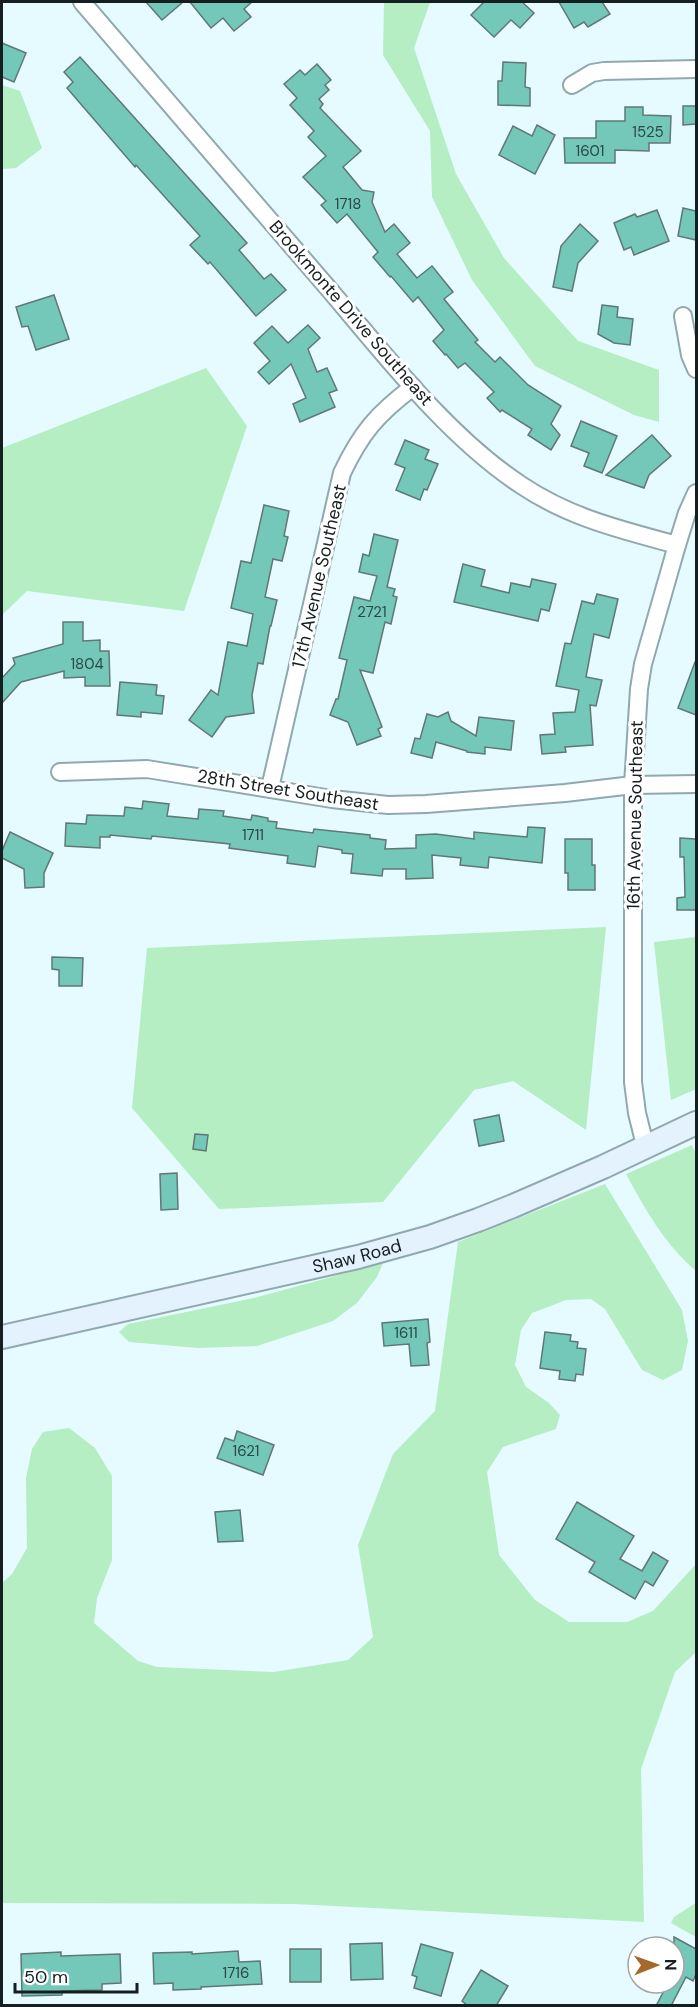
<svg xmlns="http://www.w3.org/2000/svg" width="698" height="2007" font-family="'DM Sans',sans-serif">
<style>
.green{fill:#b4eec2}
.building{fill:#73c8b9;stroke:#607873;stroke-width:1.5}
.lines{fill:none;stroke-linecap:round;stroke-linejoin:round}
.street-casing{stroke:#90a9ae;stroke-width:20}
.secondary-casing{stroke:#90a9ae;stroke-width:26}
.street{stroke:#fff;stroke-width:16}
.secondary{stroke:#e3f2fc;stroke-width:22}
.labels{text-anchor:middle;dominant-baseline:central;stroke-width:6;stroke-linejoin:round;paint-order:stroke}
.number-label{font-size:15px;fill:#2c4846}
.street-label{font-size:18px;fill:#151e20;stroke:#fff}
</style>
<rect width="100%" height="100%" fill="#e5fbff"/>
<g class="green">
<polygon points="384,2 430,2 414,48 456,174 504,258 578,341 659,370 659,422 634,415 535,366 472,280 432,197 430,131 383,55"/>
<polygon points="2,85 20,91 42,148 16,168 2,169"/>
<polygon points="206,368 247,426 184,611 27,591 2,615 2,448"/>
<polygon points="606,927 586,1130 513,1081 474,1090 383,1202 219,1209 132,1108 147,948"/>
<polygon points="696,937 696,1089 671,1100 654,942"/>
<path d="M692 1145 696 1154V1271C665 1245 645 1209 626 1174Z"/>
<polygon points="605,1184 682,1310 688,1341 682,1370 663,1380 642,1370 605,1309 591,1299 566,1300 532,1313 521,1330 515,1365 526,1387 549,1403 560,1415 556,1429 503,1447 487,1472 499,1555 535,1600 569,1622 627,1622 653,1611 696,1564 696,1652 675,1672 641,1769 644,1922 295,1904 2,1903 2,1583 12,1574 27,1548 26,1478 32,1449 43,1432 69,1428 95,1448 112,1476 112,1560 97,1598 94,1623 138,1661 157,1667 274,1672 348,1660 373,1637 358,1545 393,1454 435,1411 458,1242"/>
<polygon points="383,1263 377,1277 357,1303 333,1321 257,1346 198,1348 129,1342 119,1332 128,1324 254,1298"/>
<polygon points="694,1904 696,1904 696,1937 671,1923 674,1917"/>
</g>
<g class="building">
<polygon points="146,2 183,2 162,20"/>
<polygon points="190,2 252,2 244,9 251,17 234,31 223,18 211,28"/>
<polygon points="484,2 522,2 534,13 520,28 511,20 494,37 471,15"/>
<polygon points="559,2 602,2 610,14 588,27 584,22 574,28"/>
<polygon points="2,43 26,53 14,82 2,77"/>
<polygon points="80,57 247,243 239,250 264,279 271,274 286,290 256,316 210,262 208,264 190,245 200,236 136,165 135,167 67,88 73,82 64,72"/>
<polygon points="503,62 526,63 525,87 530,88 530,106 498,105 498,81 502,81"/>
<polygon points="317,64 331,80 325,85 329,90 319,99 323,104 320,108 361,151 343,167 362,190 374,192 372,202 385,232 394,224 410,243 397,254 417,278 432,266 453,292 444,299 478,340 475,342 495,362 500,357 528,385 561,406 551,424 560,435 551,450 528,435 532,429 502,410 500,412 487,398 494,392 465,363 458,368 446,354 445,355 433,341 444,330 418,297 413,302 391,276 390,277 373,257 378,252 347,214 337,223 321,205 326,201 303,177 326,156 308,137 314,131 290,105 297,98 284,84 300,70 305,75"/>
<polygon points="683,106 696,106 696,124 683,125"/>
<polygon points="625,107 643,107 643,115 671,116 670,143 649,143 649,151 615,150 615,163 565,163 564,138 596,138 596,121 625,121"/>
<polygon points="537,125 555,135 535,174 499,155 513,126 532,136"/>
<polygon points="683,208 696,211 696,240 678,236"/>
<polygon points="657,210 669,241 634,255 631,247 624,250 614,223 635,214 637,217"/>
<polygon points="580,224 598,241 578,263 572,291 553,287 561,246"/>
<polygon points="54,295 69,339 36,350 28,326 22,327 16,307"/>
<polygon points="602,305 618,307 617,317 633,319 630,345 614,343 598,334"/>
<polygon points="308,325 320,338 308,349 317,372 327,368 337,390 329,393 335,407 300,422 293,404 306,398 291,364 269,384 258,372 270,361 254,343 272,326 288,343"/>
<polygon points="581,421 617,436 602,473 584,466 589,453 571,446"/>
<polygon points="652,435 671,456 649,475 644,488 606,475"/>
<polygon points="405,440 429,450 425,459 438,464 427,490 424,489 420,500 396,490 405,468 395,464"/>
<polygon points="264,505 289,511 284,536 288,537 282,561 273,559 265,597 277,600 271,626 270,626 263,664 258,663 252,695 254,713 226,717 212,737 189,720 211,690 218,695 228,642 247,646 253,614 231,608 241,561 251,563"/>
<polygon points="374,534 398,540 387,587 395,589 393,596 397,597 391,624 385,622 373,673 360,670 382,727 378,729 381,736 357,745 348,722 330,715 336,699 338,699 347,660 339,658 354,597 370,601 377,576 359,572 363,554 369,556"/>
<polygon points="463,564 485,570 481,586 509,593 511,583 530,587 532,579 556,584 549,611 541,609 538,621 454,602"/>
<polygon points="597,594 618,599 609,638 594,634 586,677 602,680 596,706 590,705 593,745 565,747 566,752 542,754 540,735 555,734 553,713 575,712 579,690 556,686 565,643 571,644 582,601 594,604"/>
<polygon points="63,622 83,622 83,641 100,640 100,651 109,651 110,686 85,686 85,677 64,678 64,671 21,682 2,703 2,678 15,664 13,658 63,644"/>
<polygon points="695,662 696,662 696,715 678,708"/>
<polygon points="120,682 157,685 156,695 164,696 162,714 141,712 141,717 117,715"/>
<polygon points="448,712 451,721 476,736 479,717 514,721 511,750 485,747 485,754 467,752 467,751 436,742 432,758 411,753 415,738 420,739 427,714 438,717"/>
<polygon points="143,801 169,804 167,816 198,819 199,809 224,811 223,816 251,820 252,815 268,818 268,821 277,822 276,828 313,833 314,829 370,835 370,838 386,840 385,849 416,848 416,835 436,834 474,839 474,832 527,837 528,827 545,828 542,863 489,857 488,868 460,865 461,858 432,855 433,878 406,879 406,869 383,869 382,876 351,873 353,854 342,853 342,850 318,846 315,867 287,863 288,856 229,848 230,844 152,836 151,839 110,835 110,837 100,837 100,848 65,846 66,823 86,824 87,815 124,816 125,807 142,809"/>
<polygon points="10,832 53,853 44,873 44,887 25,888 24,869 2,858 2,851"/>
<polygon points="680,838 696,839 696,910 677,910 677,898 685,897 684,857 680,857"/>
<polygon points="565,839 592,839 592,865 595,865 595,890 568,890 568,873 565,873"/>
<polygon points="52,957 83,958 82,986 59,986 59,970 52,969"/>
<polygon points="499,1115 504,1141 479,1146 474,1120"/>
<polygon points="195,1134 208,1135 206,1151 193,1149"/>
<polygon points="177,1173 178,1209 161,1210 160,1174"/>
<polygon points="428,1319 430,1342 427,1343 429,1365 411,1366 409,1344 384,1346 382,1323"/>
<polygon points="545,1332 571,1335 570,1341 578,1342 577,1348 586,1349 583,1375 576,1374 575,1381 559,1379 560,1371 540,1368"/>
<polygon points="237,1431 274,1445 263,1475 217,1458 225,1438 234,1441"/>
<polygon points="577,1502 634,1536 620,1559 642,1571 653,1552 668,1561 653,1586 645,1581 635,1599 589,1572 595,1562 556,1539"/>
<polygon points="240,1510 243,1541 218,1542 215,1512"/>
<polygon points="674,1937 696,1949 696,1974 693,1981 686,1977 671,2006 656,2006 668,1983 674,1983"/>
<polygon points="382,1943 383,1979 351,1980 350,1944"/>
<polygon points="421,1944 453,1953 441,1996 414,1988 417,1977 412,1975"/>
<rect x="290" y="1949" width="31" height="33"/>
<polygon points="238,1951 239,1962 260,1961 262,1984 201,1987 201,1989 173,1990 173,1983 154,1984 153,1953 192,1952 192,1954"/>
<polygon points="61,1952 61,1956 120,1954 121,1983 102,1984 102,1990 62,1991 62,1995 22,1996 21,1954"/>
<polygon points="481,1970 508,1986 496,2006 468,2006 462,2001"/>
</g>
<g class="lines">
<defs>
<g id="street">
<path d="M82 2C164 97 246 192 328 288 385 355 448 437 521 485 570 518 622 530 677 545"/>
<polyline points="572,85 592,73 604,71 696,69"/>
<polyline points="683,316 690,355 696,369"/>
<polyline points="60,772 147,769 332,799 388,805 426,804 565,793 633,785 696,784"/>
<path d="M270 788 342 473C361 433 377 414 413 387"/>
<polyline points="645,1145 637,1113 633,1082 633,785 639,689 643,664 677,545 687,513 696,493"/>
</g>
<g id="secondary">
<path id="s1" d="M2 1337 358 1257 430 1237 478 1220 513 1206 603 1167 696 1123"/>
</g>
</defs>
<use href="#street" class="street-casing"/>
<use href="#secondary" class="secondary-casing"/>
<use href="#street" class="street"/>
<use href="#secondary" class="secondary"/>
</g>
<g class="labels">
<g class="number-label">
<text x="648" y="132">1525</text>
<text x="590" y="151">1601</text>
<text x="348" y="204">1718</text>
<text x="372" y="612">2721</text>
<text x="87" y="664">1804</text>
<text x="253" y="835">1711</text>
<text x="406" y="1333">1611</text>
<text x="246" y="1451">1621</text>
<text x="236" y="1973">1716</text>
</g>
<g class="street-label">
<text transform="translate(351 313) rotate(49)">Brookmonte Drive Southeast</text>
<text transform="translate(319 576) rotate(-77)">17th Avenue Southeast</text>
<text transform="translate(288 790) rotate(9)">28th Street Southeast</text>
<text transform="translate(635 815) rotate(-89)">16th Avenue Southeast</text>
<text stroke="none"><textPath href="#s1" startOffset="364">Shaw Road</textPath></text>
</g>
</g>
<rect width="698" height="2007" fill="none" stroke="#151e20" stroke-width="6"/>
<g transform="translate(656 1965) rotate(89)"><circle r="28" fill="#ffffff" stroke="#a1a5a6" stroke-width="1.5"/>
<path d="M0-4.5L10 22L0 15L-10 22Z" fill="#a5692c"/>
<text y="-9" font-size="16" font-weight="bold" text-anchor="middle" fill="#151e20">N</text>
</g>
<path d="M15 1983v9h122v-9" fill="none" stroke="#151e20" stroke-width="3"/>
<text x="24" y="1983" font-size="18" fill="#151e20" stroke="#ffffff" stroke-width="4.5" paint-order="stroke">50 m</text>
</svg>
